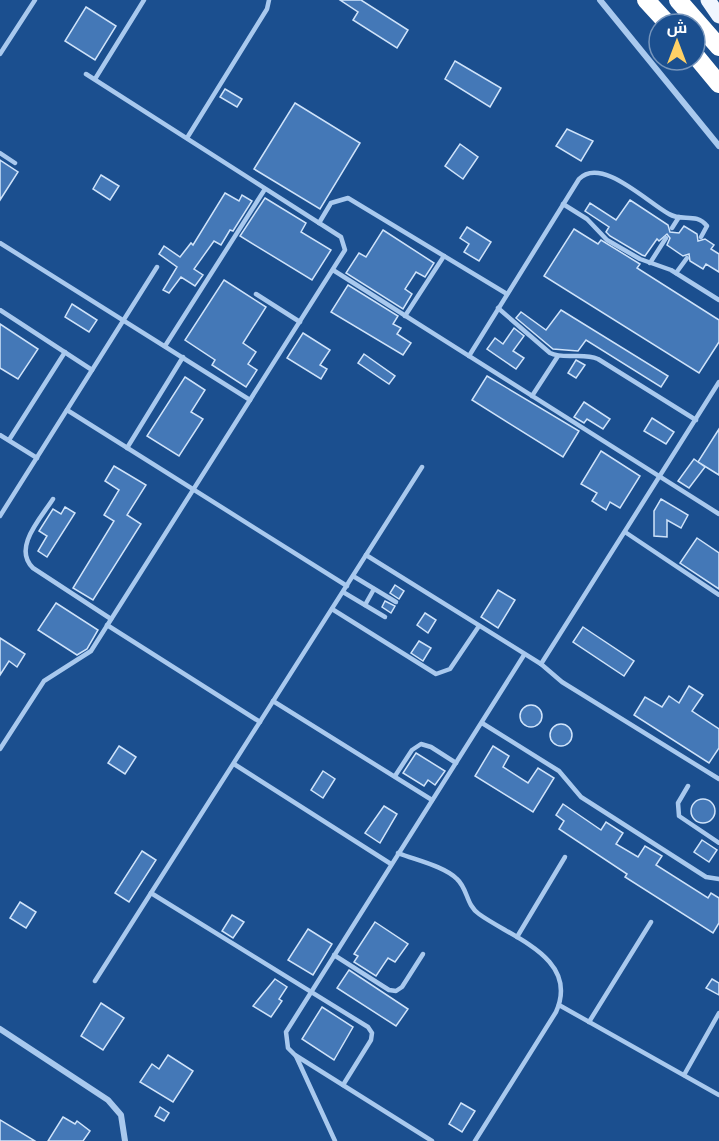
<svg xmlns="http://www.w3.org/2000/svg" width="719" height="1141" font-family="'Titillium Web',Cairo,sans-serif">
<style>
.building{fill:#4478b7;stroke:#cfe3fa;stroke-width:1.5}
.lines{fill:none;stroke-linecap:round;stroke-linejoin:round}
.lane{stroke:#a9c9ee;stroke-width:4.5}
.street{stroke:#a9c9ee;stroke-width:6}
.primary{stroke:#f0f6ff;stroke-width:15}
.highway{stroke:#fff;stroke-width:18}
</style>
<rect width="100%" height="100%" fill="#1b4f8f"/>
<g class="building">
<polygon points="340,0 361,0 408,30 397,48 353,20 358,12"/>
<polygon points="86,7 116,26 95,60 65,41"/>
<polygon points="455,61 501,88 490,107 445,79"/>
<polygon points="225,89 242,99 237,107 220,97"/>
<polygon points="295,103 360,143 320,209 254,169"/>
<polygon points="567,129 593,141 581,161 556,146"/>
<polygon points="460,144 478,157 463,179 445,166"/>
<polygon points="0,160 18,172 0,200"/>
<polygon points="101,175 119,186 110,200 93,189"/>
<polygon points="225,193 239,201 242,195 252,201 233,231 230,230 221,245 214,241 194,269 203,275 195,286 181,277 169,293 163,290 177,267 159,254 164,246 180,257 191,243 193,245"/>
<polygon points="265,198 306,223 301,232 331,250 312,280 240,236"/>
<polygon points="630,200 668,225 670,232 679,233 684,226 697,234 698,241 705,239 714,245 711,249 719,254 719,272 706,264 703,269 690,261 689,254 683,256 667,245 670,238 667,234 659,241 657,239 645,256 642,255 610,236 606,232 609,227 585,211 590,203 616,220"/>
<polygon points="467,227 491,242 479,261 464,252 469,244 460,238"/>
<polygon points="574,229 598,244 601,240 640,264 637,268 719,320 719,342 699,373 544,276"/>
<polygon points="383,230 434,263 425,277 416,272 405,289 412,294 403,309 346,273 359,253 366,257"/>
<polygon points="224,280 266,307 243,343 256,352 248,364 257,370 246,387 212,365 215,360 185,340"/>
<polygon points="348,285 398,316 393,324 401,328 397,334 411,343 403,355 331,312"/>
<polygon points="72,304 97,320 89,332 65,317"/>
<polygon points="561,310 668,376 661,387 586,340 578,351 553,349 516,318 521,312 546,330"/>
<polygon points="0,324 38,349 18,379 0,368"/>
<polygon points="514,328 524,336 513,351 524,358 516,369 487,349 495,338 503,344"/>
<polygon points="303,333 330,350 320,365 327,369 321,379 287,358"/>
<polygon points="364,354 395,376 389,384 358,363"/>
<polygon points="576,360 585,365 576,378 568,373"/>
<polygon points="487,376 579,431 563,457 472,400"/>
<polygon points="185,377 205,390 191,412 203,419 179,456 147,436"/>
<polygon points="584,402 610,419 603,429 587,419 584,423 574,417"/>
<polygon points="652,418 674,432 666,444 644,431"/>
<polygon points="719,429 719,475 698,462 705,467 689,488 678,481 694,459 698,462"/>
<polygon points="601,451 640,476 620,508 610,502 606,510 592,501 597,493 581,484"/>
<polygon points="114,466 146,485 127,515 141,524 93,600 73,588 114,521 104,515 119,490 105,481"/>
<polygon points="661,499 688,515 681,528 667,520 667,537 654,536 654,511"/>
<polygon points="65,507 75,513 47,557 38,551 47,536 39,531 53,509 61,514"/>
<polygon points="697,538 719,553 719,589 680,563"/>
<polygon points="395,585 404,591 399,599 390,593"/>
<polygon points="498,590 515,600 498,628 481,617"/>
<polygon points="385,601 395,606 391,613 382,607"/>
<polygon points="56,603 98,630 87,649 77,655 38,630"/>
<polygon points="425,613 436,620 428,633 417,625"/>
<polygon points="583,627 634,661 624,676 573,642"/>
<polygon points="0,638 25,654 17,667 9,661 0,675"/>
<polygon points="419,641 431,648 423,661 411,653"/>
<polygon points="689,686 703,695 692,711 719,729 719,748 709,763 634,715 645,697 662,707 669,696 679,703"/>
<circle cx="531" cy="716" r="11"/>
<circle cx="561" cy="735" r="11"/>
<polygon points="119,746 136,757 125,774 108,763"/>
<polygon points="493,746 509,756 503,767 528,783 538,768 554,778 533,812 475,776"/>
<polygon points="416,753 445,771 435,785 428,780 424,786 403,773"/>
<polygon points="323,771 335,779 323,798 311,790"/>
<circle cx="703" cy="811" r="12"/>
<polygon points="563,804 601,830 606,822 623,833 616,844 638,857 645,846 662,856 656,865 708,898 711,893 719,898 719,923 713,933 625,877 627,874 559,829 564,821 556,815"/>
<polygon points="384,806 397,814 380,843 365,833"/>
<polygon points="702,840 717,850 709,862 694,852"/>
<polygon points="142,851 156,860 129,902 115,893"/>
<polygon points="20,902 36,912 26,928 10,918"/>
<polygon points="232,915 244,922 233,938 222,931"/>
<polygon points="375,922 408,944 395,962 388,958 376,976 354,962 358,956 354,954"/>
<polygon points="308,929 332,944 313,975 288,960"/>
<polygon points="349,970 408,1009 396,1026 337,988"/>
<polygon points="275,979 287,987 279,999 282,1001 271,1017 253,1006"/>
<polygon points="712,979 719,983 719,995 706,988"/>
<polygon points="101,1003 124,1018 103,1050 81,1036"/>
<polygon points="322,1007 353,1027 334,1060 302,1039"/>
<polygon points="168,1055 193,1071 173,1102 140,1082 152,1064 159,1069"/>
<polygon points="461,1103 475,1111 462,1132 449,1124"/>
<polygon points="160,1107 169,1113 164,1121 155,1116"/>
<polygon points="63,1117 75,1124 77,1121 90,1131 83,1141 48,1141"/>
<polygon points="0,1120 35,1141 0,1141"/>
</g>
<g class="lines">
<g class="lane">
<polyline points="0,54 35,0"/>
<polyline points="95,79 144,0"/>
<polyline points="187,138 267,9 269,0"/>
<polyline points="0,153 15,163"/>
<polyline points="563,204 587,219 607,240 640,259 671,270 719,300"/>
<polyline points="319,223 331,203 348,198 507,294"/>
<polyline points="672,228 679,217"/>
<polyline points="0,243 250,400"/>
<polyline points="650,263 666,238"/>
<polyline points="333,270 719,514"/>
<polyline points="676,273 687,258"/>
<polyline points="256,294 300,322"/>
<path d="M498 308 550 353C565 360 582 352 598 359L696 420"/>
<polyline points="0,310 92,370"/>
<polyline points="405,316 444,256"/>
<polyline points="165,346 265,189"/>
<path d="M469 356 579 179C601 156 647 202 669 214 682 222 696 212 707 226L701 237"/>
<polyline points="532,396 558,356"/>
<polyline points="67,410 347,586"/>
<polyline points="0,435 37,458"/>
<polyline points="9,440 65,352"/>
<polyline points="127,448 183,357"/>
<path d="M53 499C41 518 12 548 33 568L111 619"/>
<polyline points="0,516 157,267"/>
<polyline points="625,532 719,595"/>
<polyline points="366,555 541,664 562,682 719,779"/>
<polyline points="353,576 396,602"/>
<polyline points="343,592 385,617"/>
<polyline points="365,605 374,589"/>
<polyline points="332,609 436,674 450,669 479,626"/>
<polyline points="107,625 260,722"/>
<polyline points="541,664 719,382"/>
<polyline points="273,701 432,800"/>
<polyline points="482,723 559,771 581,797 706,877 719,879"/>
<polyline points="0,749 44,681 91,651 345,250 341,237 86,74"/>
<polyline points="234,764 391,864"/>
<polyline points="395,776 412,750 421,744 431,747 456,763"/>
<polyline points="688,786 678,803 679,816 719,843"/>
<path d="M398 853C415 860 444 866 457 879 468 889 466 905 479 914 512 938 580 958 556 1012L475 1141"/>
<polyline points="151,893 368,1027 372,1033 371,1040 343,1085"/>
<polyline points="517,937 565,857"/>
<polyline points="334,955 389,990 396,991 402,987 423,954"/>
<polyline points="95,981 422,467"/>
<polyline points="559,1005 719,1095"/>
<polyline points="589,1022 651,922"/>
<polyline points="296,1056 335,1141"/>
<polyline points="684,1075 719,1013"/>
<polyline points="432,1141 295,1055 288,1048 286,1032 524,655"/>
</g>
<g class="street">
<polyline points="600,0 719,146"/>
<polyline points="0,1029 108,1100 121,1115 125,1141"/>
</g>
<polyline class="primary" points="708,0 719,16"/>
<g class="highway">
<polyline points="646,0 668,24"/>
<polyline points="678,0 719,47"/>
<polyline points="695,55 719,84"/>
</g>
</g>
<g transform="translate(677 42)"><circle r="28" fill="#1b4f8f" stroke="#7695bc" stroke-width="1.5"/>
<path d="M0-4.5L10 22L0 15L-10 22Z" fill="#ffd166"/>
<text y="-9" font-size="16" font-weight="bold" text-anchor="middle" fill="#ffffff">ش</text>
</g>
</svg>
